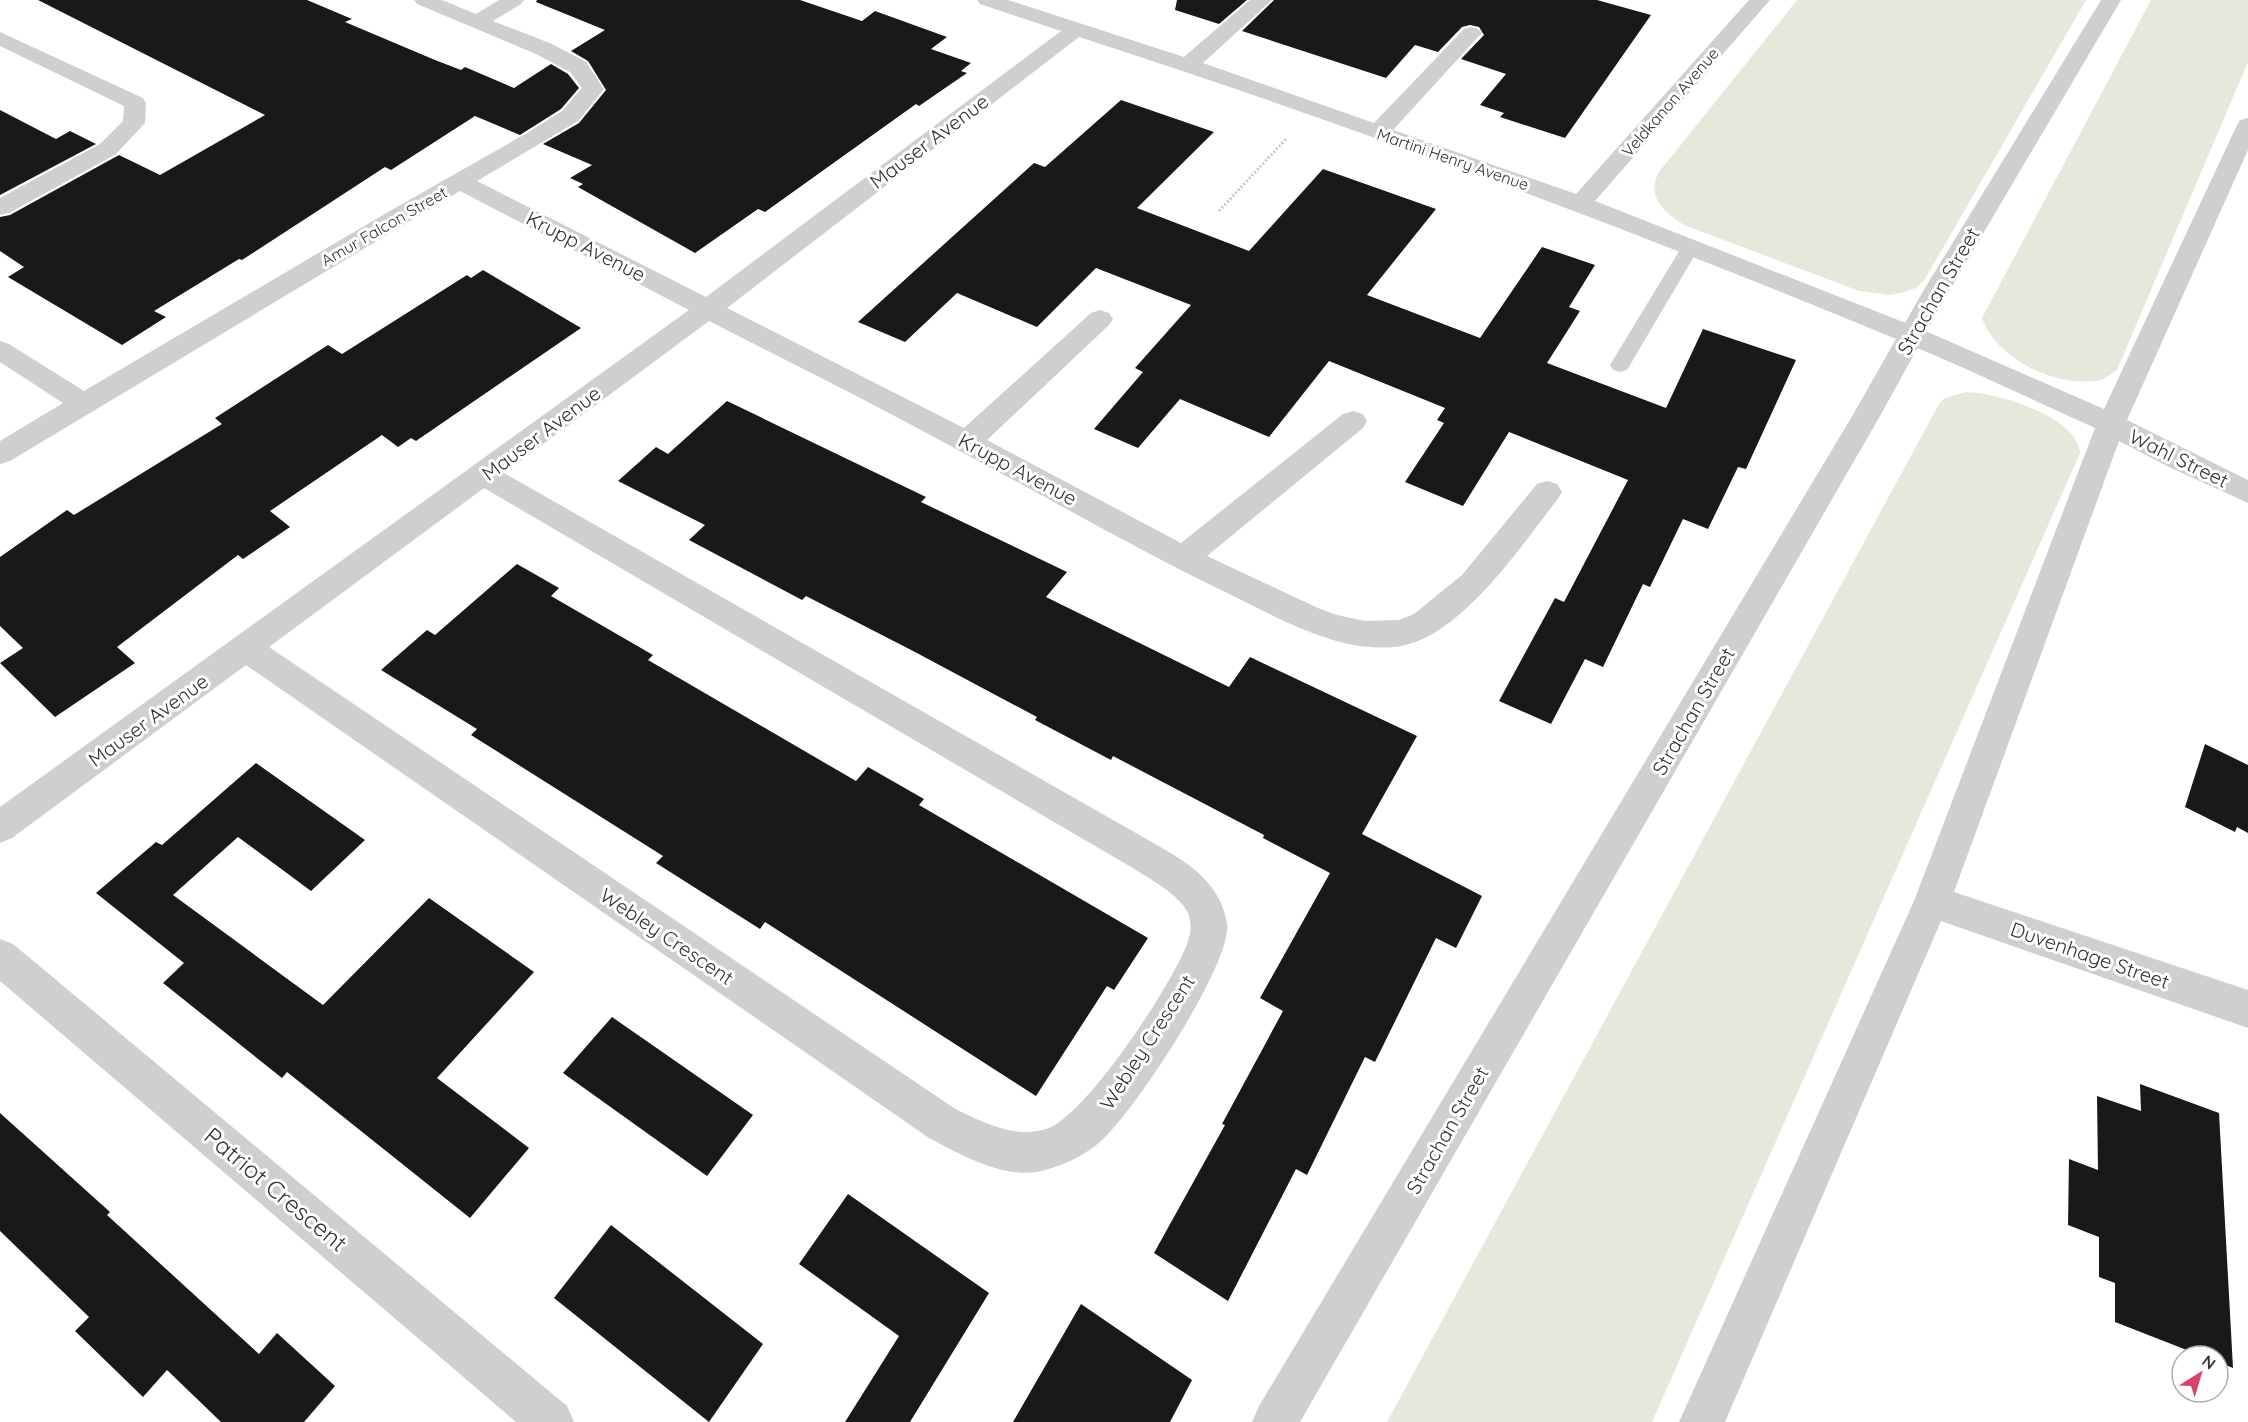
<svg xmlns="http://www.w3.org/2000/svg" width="2248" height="1422" font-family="Quicksand,sans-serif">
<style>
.green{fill:#e4e9dc}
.building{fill:#191919}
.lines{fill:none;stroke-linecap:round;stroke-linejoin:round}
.path{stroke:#c9c9c9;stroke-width:3;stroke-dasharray:2 2;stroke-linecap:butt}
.service{fill:#cfcfcf;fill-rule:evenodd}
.minor{fill:#cfcfcf;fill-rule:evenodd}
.tertiary{fill:#cfcfcf;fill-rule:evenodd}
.labels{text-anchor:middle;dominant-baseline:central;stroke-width:6;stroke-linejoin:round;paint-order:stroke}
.far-street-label{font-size:16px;fill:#323232;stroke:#fff}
.street-label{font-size:20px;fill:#323232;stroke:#fff}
.near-street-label{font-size:24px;fill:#323232;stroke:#fff}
</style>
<rect width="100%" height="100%" fill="#fff"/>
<g class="green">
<path d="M1797 0H2086L1925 279 1918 287 1905 292 1889 295 1859 291 1684 225C1665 213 1645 196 1659 172Z"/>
<path d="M2151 0H2248V62L2117 370C2112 373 2106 378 2101 380 2058 389 1996 359 1982 318Z"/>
<path d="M1966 392C1998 393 2077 416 2080 453L1652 1422H1387L1939 404 1945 398Z"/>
</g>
<g class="building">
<polygon points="38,0 307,0 352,19 345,22 435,60 461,70 465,67 514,88 551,64 568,74 579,88 561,109 520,135 475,116 391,170 385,167 242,260 239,259 154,311 166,317 122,345 8,277 24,267 0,251 0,217 10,215 119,155 160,175 265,115"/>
<polygon points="537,0 800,0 862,21 875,11 947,37 931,49 971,63 961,71 967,73 919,106 916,104 765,212 758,209 695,253 578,187 583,184 570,178 592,165 543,144 579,123 606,90 588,61 571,51 605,30 536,2"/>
<polygon points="1177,0 1247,0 1219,24 1175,10"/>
<polygon points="1274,0 1597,0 1651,15 1565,138 1500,117 1504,113 1480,105 1506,74 1461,59 1484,35 1479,27 1470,25 1462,27 1438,52 1415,45 1386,78 1242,31"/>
<polygon points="1121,100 1214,132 1137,208 1249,251 1323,169 1436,209 1367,295 1480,338 1542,247 1595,265 1569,307 1580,311 1547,363 1666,408 1703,329 1796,360 1746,469 1738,467 1708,529 1683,519 1650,587 1643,584 1603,667 1585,659 1551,724 1499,701 1555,598 1564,602 1628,480 1509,432 1463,506 1405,482 1444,423 1437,420 1445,408 1329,361 1269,437 1180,399 1138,448 1094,429 1143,372 1135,368 1191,305 1096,268 1037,327 957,293 905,342 858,322 1034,163 1045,167"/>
<polygon points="0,110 56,139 70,131 96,144 0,195"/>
<polygon points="483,270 581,328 416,441 411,438 398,447 382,435 270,511 290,527 243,559 238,555 117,647 135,663 55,717 0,663 23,648 0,626 0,557 67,510 74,515 222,424 215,418 328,345 342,354 467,275 471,278"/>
<polygon points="727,401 926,497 921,502 1067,572 1046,597 1229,687 1250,657 1417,736 1362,834 1482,896 1456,948 1436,938 1375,1062 1365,1057 1307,1175 1296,1169 1228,1301 1154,1253 1225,1125 1222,1124 1283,1011 1260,998 1330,873 1263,838 1264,835 1113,756 1111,760 1035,720 1037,717 915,652 806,596 802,600 689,540 705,525 618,481 656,447 668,454"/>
<polygon points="517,564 559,588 551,596 653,655 648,660 856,781 868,767 924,799 919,805 1148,938 1114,990 1107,986 1036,1096 765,922 760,929 656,863 663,856 471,735 477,729 381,670 427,630 435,635"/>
<polygon points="2205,744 2248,765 2248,833 2237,827 2235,832 2185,807"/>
<polygon points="256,763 365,840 311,891 238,837 173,895 323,1005 429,898 534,972 437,1078 529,1148 470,1218 287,1072 282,1078 163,983 184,963 96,893 156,842 162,845"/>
<polygon points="612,1017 753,1115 707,1176 563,1073"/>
<polygon points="2140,1084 2219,1113 2233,1368 2218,1362 2218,1356 2202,1356 2115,1322 2115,1283 2099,1277 2099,1237 2068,1225 2069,1159 2098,1170 2097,1096 2141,1111"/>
<polygon points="0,1113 110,1212 107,1215 259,1354 277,1333 335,1386 304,1422 221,1422 167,1370 143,1397 75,1331 89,1317 0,1231"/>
<polygon points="848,1194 989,1293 910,1422 845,1422 899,1336 799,1264"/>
<polygon points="611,1225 763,1344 709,1422 554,1298"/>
<polygon points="1081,1304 1192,1380 1170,1422 1013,1422"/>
</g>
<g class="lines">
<polyline class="path" points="1219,211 1286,139"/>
<polygon class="service" points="1690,242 1696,244 1699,248 1630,365 1627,370 1620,372 1613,370 1610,365 1681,248 1684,244"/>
<g class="minor">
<path d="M414 0H442L476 14 499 0H524L521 4 493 21 552 44 586 62 604 89 578 121 477 181 706 297 1061 31 980 4 977 0H1008L1184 57 1250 0H1272L1203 63 1374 123 1464 29 1471 27 1478 29 1482 33 1478 37 1393 130 1576 194 1749 0H1770L1595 201 1921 329 2104 409 2237 125 2240 120 2248 118V150L2127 420 2248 480V503L2169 467 2119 441 1954 892 2248 990V1028L1941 921 1725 1422H1679L1914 901 2095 428C2031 399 1966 368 1901 341 1631 229 1357 127 1079 37L727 308 964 428 1091 313 1100 310 1109 313 1113 319 1109 325 987 440 1181 543 1343 414 1353 411 1363 414 1367 421 1363 428 1207 556 1318 608 1337 615 1365 621 1399 620 1414 614 1462 575 1537 484 1547 481 1557 484 1562 492 1557 500C1521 546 1462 635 1401 646 1339 656 1276 616 1223 591 1134 548 1048 498 960 451 878 406 793 364 709 321L504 473 1157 845C1189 863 1220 883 1227 923 1233 963 1133 1113 1101 1141 1085 1156 1058 1168 1036 1172 999 1177 960 1154 929 1138L246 665 12 838 0 843V807L689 310 460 191 10 461 0 464V441L63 403 0 362V341L9 344 84 391 388 212 527 133 562 111 582 88 570 72 536 54 417 4ZM484 488 1131 867C1147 877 1180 895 1188 913 1192 923 1191 934 1187 944 1172 985 1088 1112 1049 1128 1017 1140 985 1123 957 1110L269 647Z"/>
<polygon points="0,32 143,98 146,103 145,123 116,154 9,213 0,215 0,198 100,144 123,121 124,106 0,46"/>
<polygon points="0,939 13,944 567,1406 574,1422 516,1422 0,981"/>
</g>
<polygon class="tertiary" points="2101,0 2121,0 1948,293 1880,416 1300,1422 1252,1422 1259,1406 1854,413 1922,293"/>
</g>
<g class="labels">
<g class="far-street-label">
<text transform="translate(1670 102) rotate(-49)">Veldkanon Avenue</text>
<text transform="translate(1453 159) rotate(19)">Martini Henry Avenue</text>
<text transform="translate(384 226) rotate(-30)">Amur Falcon Street</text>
</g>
<g class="street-label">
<text transform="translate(929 141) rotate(-37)">Mauser Avenue</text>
<text transform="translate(586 246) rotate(27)">Krupp Avenue</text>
<text transform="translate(1938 291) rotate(-60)">Strachan Street</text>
<text transform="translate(541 433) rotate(-37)">Mauser Avenue</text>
<text transform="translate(2179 458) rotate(26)">Wahl Street</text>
<text transform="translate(1018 469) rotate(28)">Krupp Avenue</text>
<text transform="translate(1693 711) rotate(-60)">Strachan Street</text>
<text transform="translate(148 720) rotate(-36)">Mauser Avenue</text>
<text transform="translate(667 936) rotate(34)">Webley Crescent</text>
<text transform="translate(2090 955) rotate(19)">Duvenhage Street</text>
<text transform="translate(1147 1042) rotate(-57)">Webley Crescent</text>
<text transform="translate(1447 1130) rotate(-60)">Strachan Street</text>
</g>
<g class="near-street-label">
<text transform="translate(276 1189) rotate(40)">Patriot Crescent</text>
</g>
</g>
<g transform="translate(2200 1374) rotate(37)"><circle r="28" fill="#ffffff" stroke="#adadad" stroke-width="1.5"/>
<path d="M0-4.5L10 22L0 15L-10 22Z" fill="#d9456a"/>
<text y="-9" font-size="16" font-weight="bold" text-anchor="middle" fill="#323232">N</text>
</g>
</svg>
